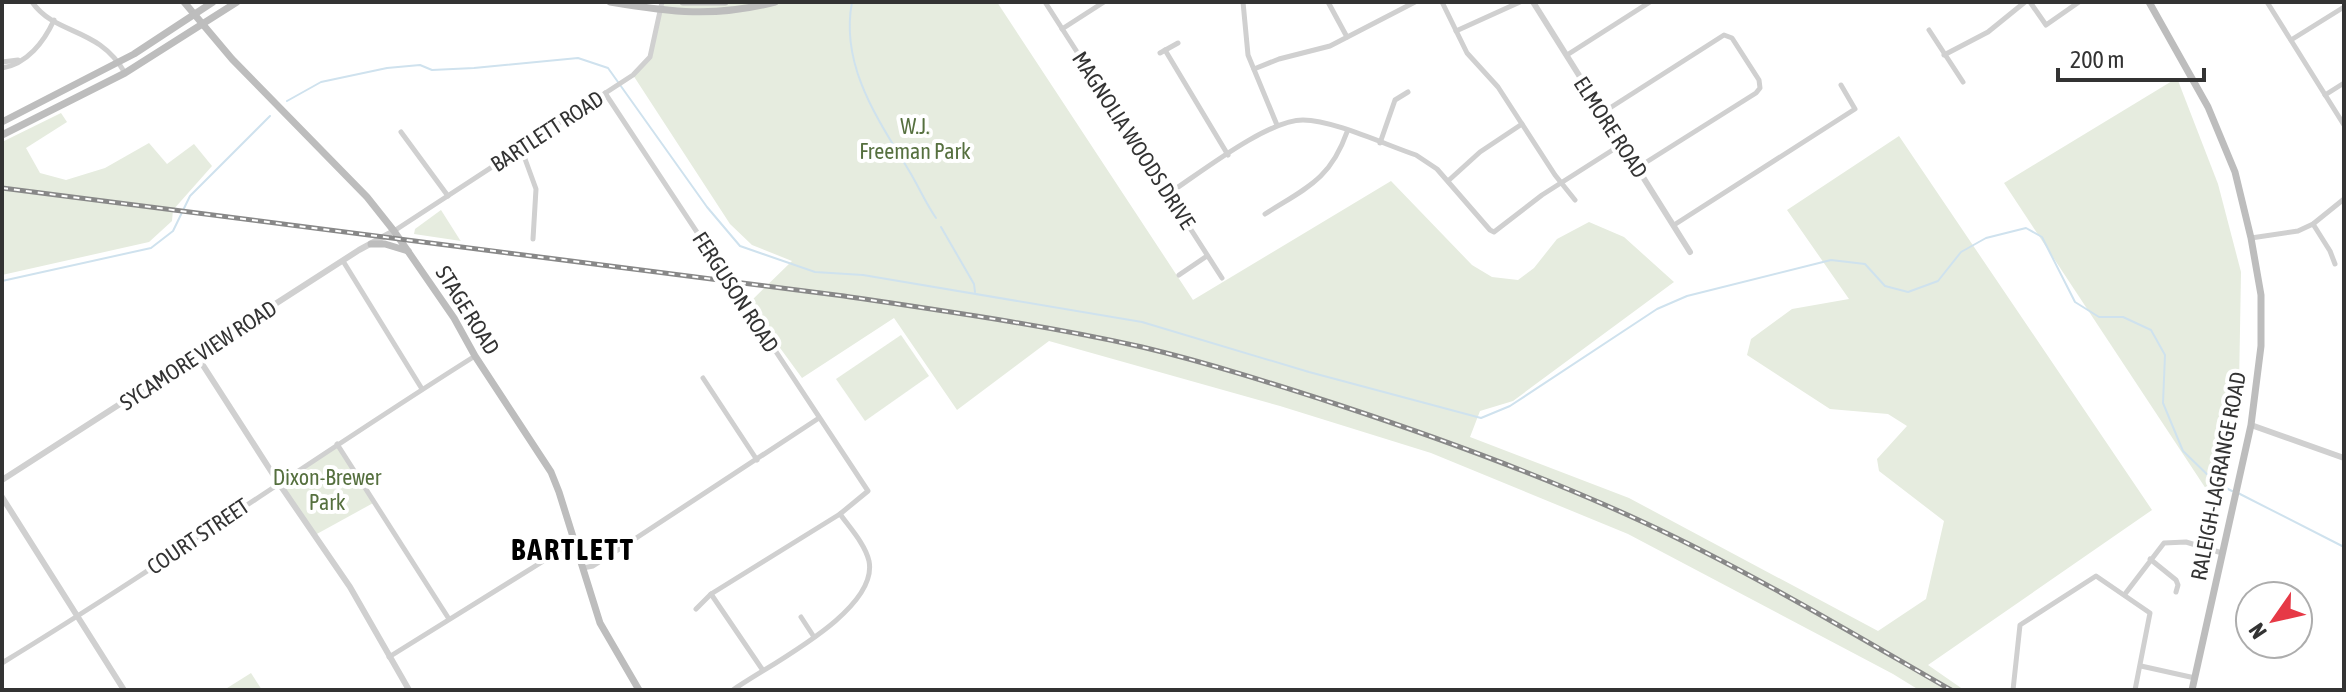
<svg xmlns="http://www.w3.org/2000/svg" width="2346" height="692" font-family="'Asap Condensed',sans-serif">
<style>
.green{fill:#e6ecdf}
.lines{fill:none;stroke-linecap:round;stroke-linejoin:round}
.stream{stroke:#cfe2ee;stroke-width:2}
.minor{stroke:#d0d0d0;stroke-width:5}
.tertiary{stroke:#d0d0d0;stroke-width:6}
.secondary{stroke:#bdbdbd;stroke-width:7}
.rail-casing{stroke:#888;stroke-width:5}
.rail{stroke:#fff;stroke-width:2;stroke-dasharray:6;stroke-linecap:butt}
.labels{text-anchor:middle;dominant-baseline:central;stroke-width:8;stroke-linejoin:round;paint-order:stroke}
.park-label{font-size:22px;fill:#56703f;stroke:#fff}
.street-label{font-size:22px;fill:#333;stroke:#fff}
.district-label{font-size:30px;font-weight:bold;letter-spacing:2px;fill:#000;stroke:#fff}
</style>
<rect width="100%" height="100%" fill="#fff"/>
<g class="green">
<polygon points="662,2 997,2 1193,300 1391,181 1472,265 1492,277 1518,280 1534,268 1557,239 1589,222 1624,237 1674,282 1513,401 1480,411 1470,437 1629,498 1878,631 1926,599 1944,521 1879,471 1877,459 1907,426 1888,414 1830,409 1747,355 1751,339 1792,309 1849,299 1787,210 1899,136 2152,510 1928,665 1964,690 1919,690 1893,674 1628,534 1431,453 1280,406 1049,341 957,410 894,318 802,378 748,304 792,261 752,245 730,224 633,75 650,57"/>
<polygon points="2177,78 2218,184 2241,272 2239,387 2214,501 2004,183"/>
<polygon points="61,113 67,122 26,148 40,173 66,180 105,168 149,143 167,164 194,144 212,166 173,210 172,221 149,242 2,275 2,142"/>
<polygon points="441,210 460,240 461,241 414,234 415,229"/>
<polygon points="901,335 929,376 865,421 836,379"/>
<polygon points="337,444 375,502 315,535 278,482"/>
<polygon points="251,673 262,690 224,690"/>
</g>
<g class="lines">
<g class="stream">
<path d="M852 2C840 65 877 118 908 169 918 185 925 202 936 218"/>
<polyline points="287,101 321,82 387,68 420,65 432,70 474,68 578,58 608,68 707,207 740,246 815,272 863,275 1142,322 1309,372 1481,418 1510,406 1657,309 1687,296 1831,260 1865,264 1885,286 1908,292 1938,281 1961,252 1986,238 2026,228 2042,237 2075,302 2099,317 2123,317 2151,330 2165,355 2163,403 2183,451 2216,483 2232,491"/>
<polyline points="941,227 974,284 975,292"/>
<polyline points="2,281 151,248 173,231 190,196 270,116"/>
<polyline points="2238,493 2344,547"/>
</g>
<g class="minor">
<path d="M32 2C56 36 98 26 125 73"/>
<polyline points="1045,2 1222,278"/>
<polyline points="1243,2 1248,55 1277,125"/>
<polyline points="1328,2 1347,37"/>
<polyline points="1442,2 1467,53 1498,87 1555,175 1575,200"/>
<polyline points="2030,2 2046,25 2079,2"/>
<polyline points="2267,2 2344,125"/>
<polyline points="1062,29 1104,2"/>
<polyline points="1929,30 1963,82"/>
<polyline points="1456,31 1520,2"/>
<polyline points="2291,40 2344,7"/>
<polyline points="1165,50 1228,155"/>
<polyline points="1160,53 1178,43"/>
<polyline points="1567,55 1650,2"/>
<polyline points="1944,55 1988,32 2025,2"/>
<polyline points="2,62 18,60"/>
<path d="M2 68C27 64 44 42 54 20"/>
<polyline points="1254,69 1279,59 1330,46 1415,2"/>
<polyline points="605,93 868,491 840,514 711,594 696,609"/>
<polyline points="2325,95 2344,83"/>
<polyline points="1602,113 1724,35 1732,38 1759,80 1760,88 1756,93 1637,168"/>
<polyline points="401,132 448,196"/>
<polyline points="1380,143 1395,100 1408,92"/>
<polyline points="521,148 536,189 533,239"/>
<polyline points="1448,181 1480,152 1522,124"/>
<path d="M1168 194C1200 173 1267 120 1303 120 1333 120 1386 145 1416 155L1437 169 1490 230 1494 232 1542 195 1622 144"/>
<path d="M1265 214C1306 188 1330 180 1347 132"/>
<polyline points="2313,224 2330,251 2335,264"/>
<polyline points="1674,225 1855,109 1841,85"/>
<polyline points="394,231 633,75 650,57 662,2"/>
<polyline points="2251,238 2298,231 2313,224 2344,199"/>
<polyline points="343,261 422,389"/>
<polyline points="1179,275 1207,256"/>
<polyline points="703,378 757,460"/>
<polyline points="337,444 449,619"/>
<polyline points="2150,559 2176,580 2178,585 2176,592"/>
<polyline points="583,568 593,566 621,548 819,418"/>
<polyline points="711,594 762,669"/>
<polyline points="2125,594 2164,543 2186,542 2222,553"/>
<polyline points="801,617 814,637"/>
<polyline points="389,657 574,542"/>
<path d="M2 663C163 565 316 456 475 356"/>
<polyline points="2141,666 2195,678"/>
<path d="M733 690C768 665 879 611 869 561 865 544 850 528 840 514"/>
<polyline points="2013,690 2020,625 2096,576 2150,613 2135,690"/>
</g>
<g class="tertiary">
<polyline points="1533,2 1690,252"/>
<polyline points="197,356 278,482 350,587 409,690"/>
<polyline points="2251,425 2344,458"/>
<polyline points="2,480 359,250 394,231"/>
<polyline points="2,497 124,690"/>
</g>
<g class="secondary">
<polyline points="184,2 232,59 367,197 394,231 454,318 475,356 551,472 559,492 600,623 639,690"/>
<path d="M610 2C670 12 714 18 775 2"/>
<polyline points="683,2 725,2"/>
<polyline points="2149,2 2208,107 2235,172 2251,238 2261,295 2261,346 2251,425 2192,690"/>
<polyline points="2,122 134,54 213,2"/>
<polyline points="2,135 125,73 237,2"/>
<polyline points="371,244 385,244 408,251"/>
</g>
<defs>
<path id="rail" d="M2 188 844 296C944 311 1044 325 1142 347 1209 363 1274 384 1339 405 1442 439 1544 476 1643 522 1749 571 1850 632 1951 690"/>
</defs>
<use href="#rail" class="rail-casing"/>
<use href="#rail" class="rail"/>
</g>
<g class="labels">
<g class="park-label">
<text x="915" y="126">W.J.<tspan x="915" dy="25">Freeman Park</tspan></text>
<text x="327" y="477">Dixon-Brewer<tspan x="327" dy="25">Park</tspan></text>
</g>
<g class="street-label">
<text transform="translate(1611 127) rotate(57)">ELMORE ROAD</text>
<text transform="translate(547 131) rotate(-33)">BARTLETT ROAD</text>
<text transform="translate(1134 140) rotate(57)">MAGNOLIA WOODS DRIVE</text>
<text transform="translate(736 292) rotate(57)">FERGUSON ROAD</text>
<text transform="translate(468 310) rotate(58)">STAGE ROAD</text>
<text transform="translate(198 355) rotate(-33)">SYCAMORE VIEW ROAD</text>
<text transform="translate(2218 476) rotate(-79)">RALEIGH-LAGRANGE ROAD</text>
<text transform="translate(198 536) rotate(-34)">COURT STREET</text>
</g>
<g class="district-label">
<text x="573" y="549">BARTLETT</text>
</g>
</g>
<rect width="2346" height="692" fill="none" stroke="#333333" stroke-width="8"/>
<g transform="translate(2274 620) rotate(236)"><circle r="38" fill="#ffffff" stroke="#adadad" stroke-width="2"/>
<path d="M0-6L14 30L0 20L-14 30Z" fill="#e63946"/>
<text y="-12" font-size="22" font-weight="bold" text-anchor="middle" fill="#333333">N</text>
</g>
<path d="M2058 68v12h146v-12" fill="none" stroke="#333333" stroke-width="4"/>
<text x="2070" y="68" font-size="24" fill="#333333" stroke="#ffffff" stroke-width="6" paint-order="stroke">200 m</text>
</svg>
